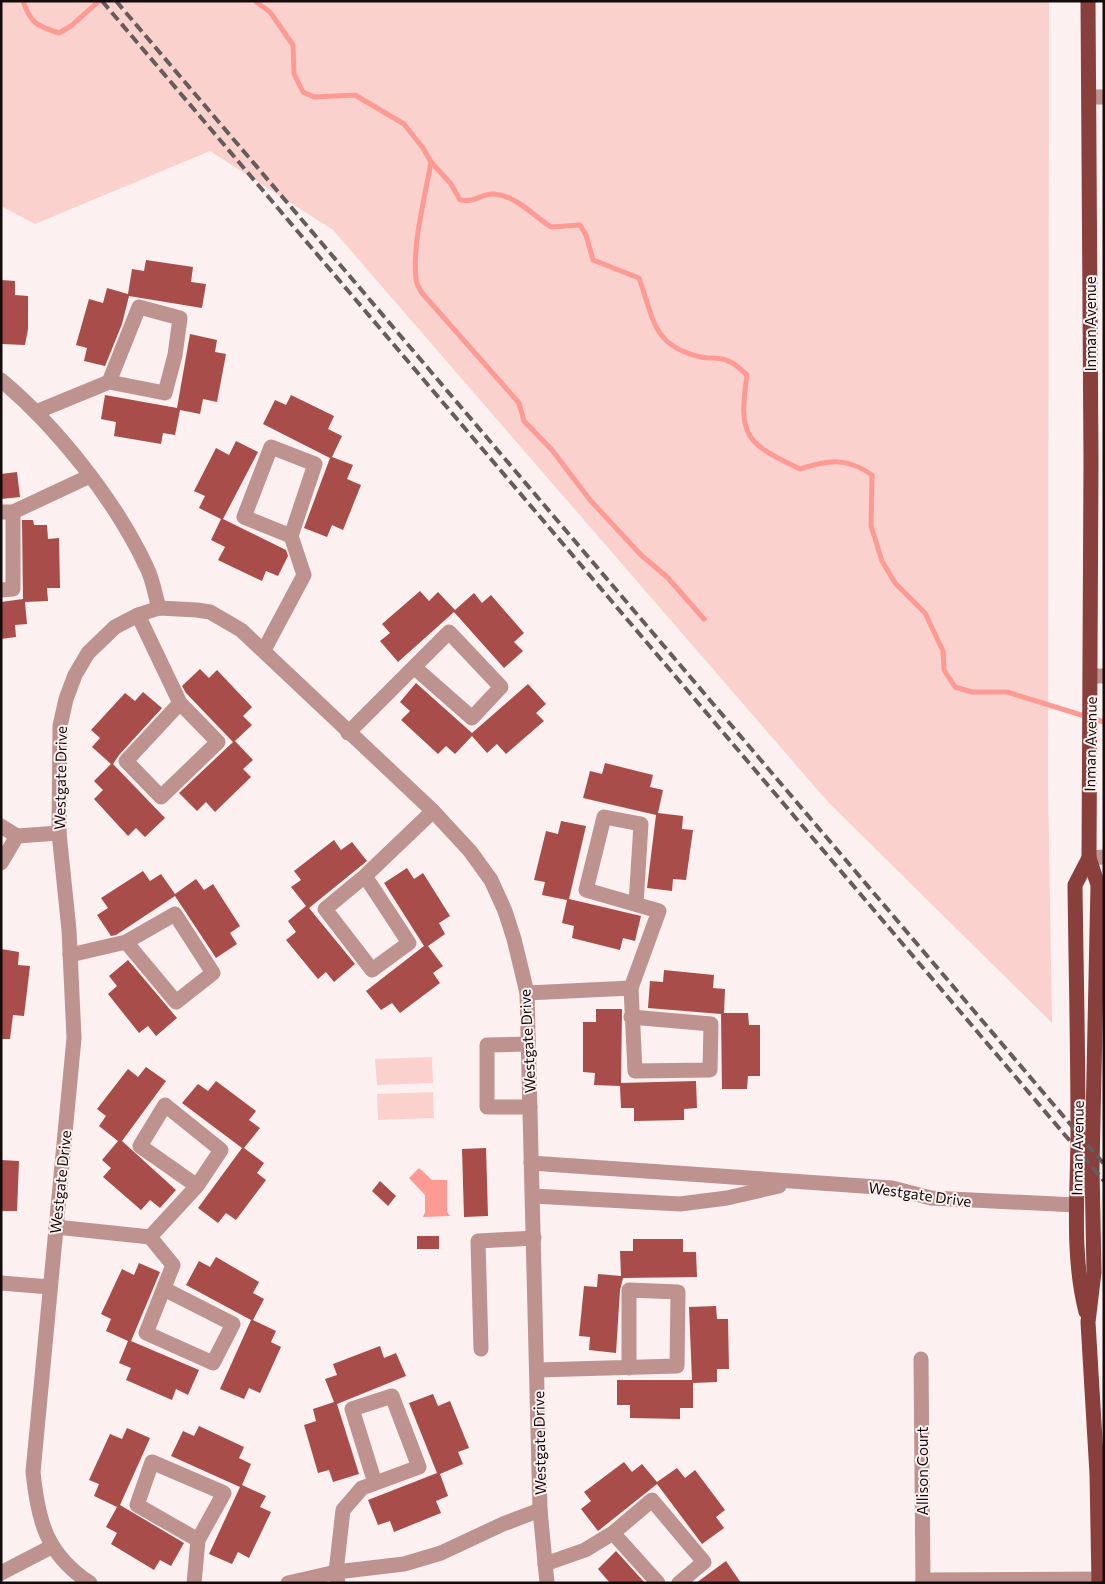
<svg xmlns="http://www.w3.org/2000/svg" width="1105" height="1584" font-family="Commissioner,sans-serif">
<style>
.green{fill:#fbd1cd}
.water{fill:#fe9a94}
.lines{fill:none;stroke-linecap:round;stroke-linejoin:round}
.stream{stroke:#fe9a94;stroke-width:5}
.building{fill:#a84d4a}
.minor{stroke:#be928e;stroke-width:15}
.major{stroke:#893f3c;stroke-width:15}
.rail{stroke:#665c5c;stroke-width:4;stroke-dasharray:10 5;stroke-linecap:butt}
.labels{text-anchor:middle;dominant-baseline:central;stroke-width:4;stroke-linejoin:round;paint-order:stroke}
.street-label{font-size:15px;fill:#140b0b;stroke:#fcf1f0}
</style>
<rect width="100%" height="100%" fill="#fcf1f0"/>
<g class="green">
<polygon points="1,1 1049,1 1048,788 1052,1023 828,802 333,230 210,151 35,224 1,206"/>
<polygon points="432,1057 433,1083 377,1085 375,1059"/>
<polygon points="433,1092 434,1118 378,1120 377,1094"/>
</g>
<polygon class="water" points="419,1168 432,1180 447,1180 447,1212 450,1216 423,1217 425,1212 425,1195 409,1178"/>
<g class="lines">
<g class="stream">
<path d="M23 1C31 24 37 26 59 33L71 26 99 1"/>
<path d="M255 1 270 12 293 45 294 74 303 92 314 97 355 95 404 124 423 148 431 162 451 184 460 200C475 203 482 193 494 194 517 196 532 215 551 227L580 225 586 235 593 260 639 278C654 319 652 346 701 357 710 359 721 357 728 361 735 363 741 370 747 375 738 436 745 443 800 469 828 460 847 457 872 475L871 526 882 561 895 583 925 613 943 651 944 670 955 687 972 692H1007L1104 722"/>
<path d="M431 162C425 197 412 245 416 279 416 284 420 289 422 293L519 403 524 421 552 450 590 500 641 555 667 577 704 619"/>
</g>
</g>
<g class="building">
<polygon points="146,260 193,267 191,282 206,284 202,308 129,296 122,324 105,366 84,361 87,348 76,345 89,299 103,303 107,288 128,294 132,269 144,271"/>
<polygon points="1,280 15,281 15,295 28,296 28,329 25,345 1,344"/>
<polygon points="190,334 217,340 215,352 226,354 217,402 203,399 200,414 180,410 175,435 163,433 161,444 114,436 116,422 101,419 105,395 177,408"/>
<polygon points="291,395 334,416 328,429 342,436 332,457 353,465 347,479 361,485 343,530 332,525 327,537 304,528 330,458 263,424 275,400 286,405"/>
<polygon points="236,441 258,452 223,519 286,550 288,556 278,576 266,571 262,581 218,560 225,547 211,540 221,519 199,508 205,496 194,491 216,448 229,455"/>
<polygon points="17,472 20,497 1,499 1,474"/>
<polygon points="22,520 33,520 34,525 47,525 48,539 59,538 60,588 47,588 48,601 25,602 27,624 15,625 16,637 1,639 1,602 23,599"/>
<polygon points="420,591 429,601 438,592 455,610 474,593 482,603 491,595 524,633 514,642 523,651 504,668 454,612 398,662 380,641 390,633 382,624"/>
<polygon points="200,669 209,678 217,670 252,707 243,716 252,725 235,741 253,760 243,769 251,777 215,812 206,802 197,811 179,793 233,742 186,693 182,686"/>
<polygon points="416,683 472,733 528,684 546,704 536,713 544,721 506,754 497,744 487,753 472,736 455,754 446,746 438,754 401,720 410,711 400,702"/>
<polygon points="143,692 162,708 119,755 113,764 165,818 145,837 136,828 128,836 94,799 103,790 94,781 111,764 92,747 100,738 91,730 125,693 135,701"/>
<polygon points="605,763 653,775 650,787 663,790 658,813 683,816 682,829 693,830 686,880 673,879 672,891 647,888 656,815 583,798 590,771 602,774"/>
<polygon points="561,821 586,826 569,899 641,916 635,941 623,938 620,950 572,938 574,926 562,923 567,900 542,895 545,882 534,880 546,831 558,834"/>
<polygon points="334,840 341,850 352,842 367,861 309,908 355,964 334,982 326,972 318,979 286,940 296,932 288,921 306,906 291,887 301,880 294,871"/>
<polygon points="407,868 414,879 423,873 450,916 439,923 445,934 428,946 443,966 433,973 440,983 400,1013 392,1003 381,1010 366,991 424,946 384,883"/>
<polygon points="143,871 150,881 161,874 175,894 196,879 204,890 213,884 240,926 230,933 237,944 216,958 175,896 116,935 111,936 97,915 108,908 101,898"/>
<polygon points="1,949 19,952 18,965 30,966 24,1016 13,1015 10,1039 1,1039"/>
<polygon points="128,960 177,1018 156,1036 148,1026 139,1033 108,994 117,986 109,976"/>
<polygon points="664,970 714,975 713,988 725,989 724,1013 748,1013 749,1025 760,1025 760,1076 748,1076 747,1089 722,1089 721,1014 648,1008 650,981 663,982"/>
<polygon points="596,1009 622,1009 621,1083 696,1081 697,1108 684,1109 684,1120 634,1121 634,1108 621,1108 620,1086 594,1085 595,1073 583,1072 583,1022 596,1022"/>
<polygon points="146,1067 166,1081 122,1141 176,1190 160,1208 150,1200 141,1210 103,1177 111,1168 102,1160 118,1141 99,1126 106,1116 97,1109 128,1069 138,1077"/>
<polygon points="216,1081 256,1111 249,1120 260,1128 244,1148 264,1163 257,1173 266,1180 236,1220 226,1213 218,1223 198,1208 242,1148 182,1103 198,1084 208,1091"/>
<polygon points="486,1148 488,1216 464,1217 462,1149"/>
<polygon points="1,1160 19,1161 17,1211 1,1211"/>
<polygon points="380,1181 396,1196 388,1206 372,1191"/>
<rect x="417" y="1236" width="22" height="13"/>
<polygon points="633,1239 683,1239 683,1252 696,1252 697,1277 623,1278 620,1290 616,1353 589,1350 590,1337 579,1336 584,1286 597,1287 598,1274 621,1276 620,1251 633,1251"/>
<polygon points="216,1257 259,1282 253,1293 264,1299 253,1320 276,1331 271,1342 281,1347 260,1393 249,1388 244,1399 220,1389 251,1320 186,1285 199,1261 210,1267"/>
<polygon points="139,1263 160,1272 131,1341 199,1370 188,1395 176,1389 172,1400 126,1380 131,1368 119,1363 128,1341 106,1331 111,1319 101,1314 122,1269 134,1275"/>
<polygon points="716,1306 717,1319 728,1319 729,1369 717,1369 717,1382 693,1383 693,1408 680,1408 680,1419 630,1418 630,1405 617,1405 617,1380 692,1380 689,1307"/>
<polygon points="380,1346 384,1358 396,1353 406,1376 337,1404 359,1474 333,1482 329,1470 318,1473 304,1425 316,1421 313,1409 334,1402 325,1379 337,1375 333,1364"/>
<polygon points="433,1394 438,1406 450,1401 469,1448 458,1452 463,1464 440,1474 448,1496 436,1501 441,1513 394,1532 390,1521 378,1525 368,1500 437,1473 409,1403"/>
<polygon points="199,1426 244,1447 239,1458 251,1464 242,1485 266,1496 260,1507 271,1512 249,1558 238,1552 232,1564 209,1554 240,1487 171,1456 183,1431 194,1436"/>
<polygon points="127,1428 150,1438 120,1505 184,1543 171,1566 160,1560 154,1570 111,1544 117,1533 106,1527 117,1507 94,1496 99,1484 89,1480 110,1434 122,1439"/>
<polygon points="624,1462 632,1472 642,1464 657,1482 677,1468 685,1478 695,1470 725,1510 716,1517 724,1528 702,1544 657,1484 598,1531 581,1509 591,1501 584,1492"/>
<polygon points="616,1551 645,1583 610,1583 598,1569"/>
<polygon points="726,1561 741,1583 696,1583"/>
</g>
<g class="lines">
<g class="minor">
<polyline points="1089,97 1104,97"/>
<path d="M1 380C57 427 116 501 147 568 153 580 155 595 159 608"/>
<polyline points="36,412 109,382 165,393 175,355 180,318 139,307 109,382"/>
<polyline points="1,512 13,512 90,476"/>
<polyline points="1,590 13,589 13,512"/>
<polyline points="138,615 180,703 126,761 161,797 218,742 180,703"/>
<polyline points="264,650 304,575 291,536 244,517 271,447 315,464 291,536"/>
<polyline points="1091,676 1104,676"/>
<polyline points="348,733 449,632 501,687 472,718 414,667"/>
<polyline points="1,826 17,836 59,833"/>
<polyline points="1089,858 1104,857"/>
<polyline points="1,863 17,836"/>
<polyline points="365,876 409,943 372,970 325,909 365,876 433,811"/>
<polyline points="70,955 126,942 176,1002 213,973 175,914 126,942"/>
<polyline points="631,988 659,911 586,890 604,817 641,824 636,904"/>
<polyline points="527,993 631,988 635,1071 710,1070 711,1024 631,1017"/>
<polyline points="528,1044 487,1045 487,1107 530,1107"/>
<polyline points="531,1163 892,1188 931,1198 1076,1205"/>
<polyline points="533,1196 680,1204 727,1198 779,1186"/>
<polyline points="56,1227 150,1237 173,1265 146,1333 213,1363 233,1324 164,1289"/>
<polyline points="150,1237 197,1186 140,1146 165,1105 221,1150 197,1186"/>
<polyline points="1,1283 50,1287"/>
<polyline points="481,1349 478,1241 534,1238"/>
<polyline points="921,1359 923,1583"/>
<polyline points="537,1370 677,1366 678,1292 629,1290 629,1368"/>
<polyline points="613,1533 658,1583"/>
<polyline points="545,1564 585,1550 613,1533 652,1500 704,1562 679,1583"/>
<polyline points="1,1573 51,1547"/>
<polyline points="923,1580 1104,1579"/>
<path d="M90 1583C46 1554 38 1521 33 1472L74 1038 69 930 59 833 60 726 66 699 75 675 88 653 115 627 138 615 159 608 197 610 210 612 241 630 433 811 470 851 491 880 505 911 514 939 527 993 540 1510 547 1583"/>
<polyline points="194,1583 198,1540 224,1493 152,1462 137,1505 198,1540"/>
<polyline points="288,1583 336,1572 404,1564 441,1553 503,1524 540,1510"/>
<polyline points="338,1583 336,1572 343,1510 362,1488 419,1467 392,1396 352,1409 375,1483"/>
</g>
<g class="major">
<polyline points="1088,1 1091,461 1089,858 1098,885 1092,1168 1094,1272 1088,1322 1097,1474 1099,1583"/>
<path d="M1086 1312C1071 1253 1078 1191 1078 1131 1078 1049 1076 967 1075 885L1089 858"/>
</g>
<g class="rail">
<polyline points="102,1 1104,1181"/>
<polyline points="116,1 1104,1164"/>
</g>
</g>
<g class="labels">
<g class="street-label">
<text transform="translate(1090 324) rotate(-90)">Inman Avenue</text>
<text transform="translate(1090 744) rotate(-89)">Inman Avenue</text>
<text transform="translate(60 778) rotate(-89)">Westgate Drive</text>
<text transform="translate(527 1041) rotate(-93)">Westgate Drive</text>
<text transform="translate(1077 1148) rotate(-89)">Inman Avenue</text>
<text transform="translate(60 1182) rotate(-84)">Westgate Drive</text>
<text transform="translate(920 1194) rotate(8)">Westgate Drive</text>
<text transform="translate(539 1443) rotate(-91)">Westgate Drive</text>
<text transform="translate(922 1471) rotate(-90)">Allison Court</text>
</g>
</g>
<rect width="1105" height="1584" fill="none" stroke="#140b0b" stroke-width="5"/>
</svg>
